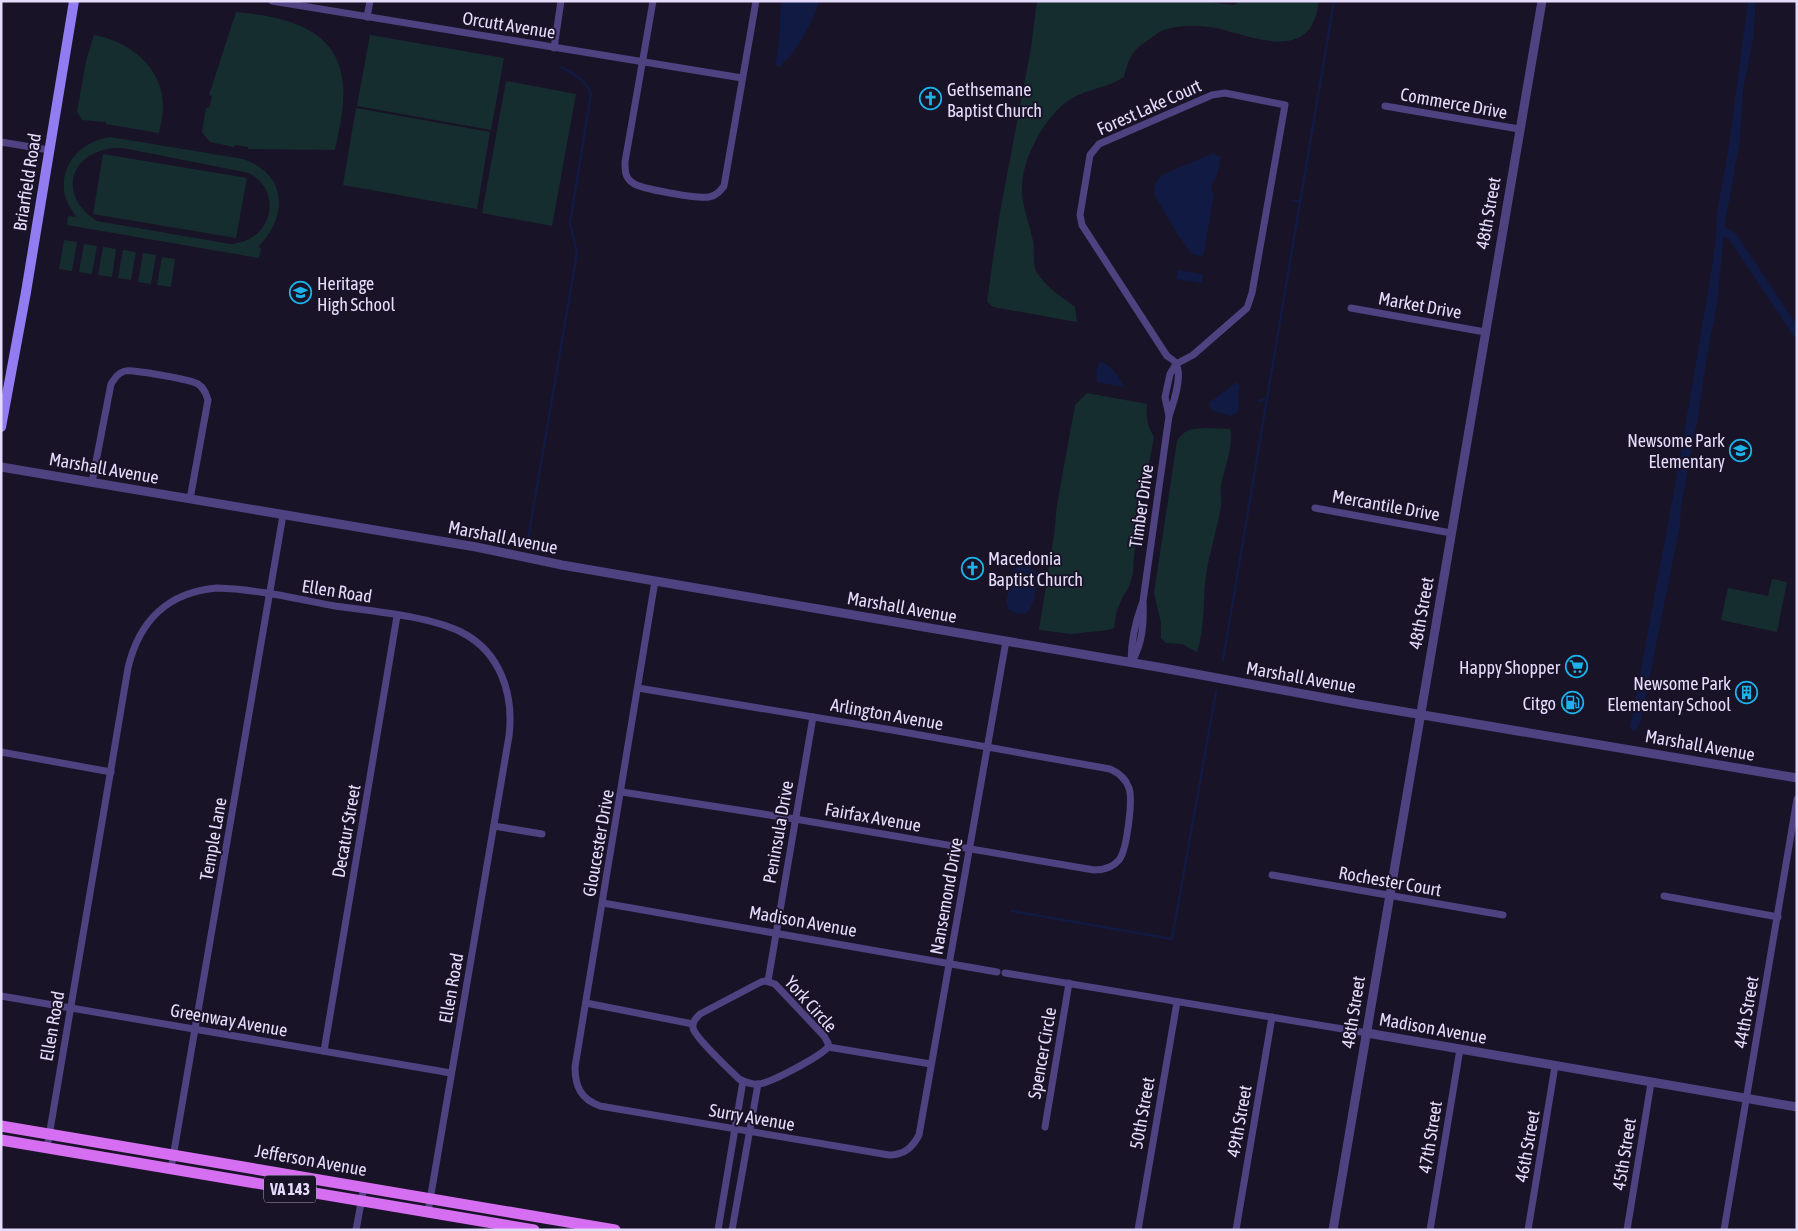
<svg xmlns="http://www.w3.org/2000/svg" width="1798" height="1231" font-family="'Asap Condensed',sans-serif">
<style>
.green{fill:#162d30;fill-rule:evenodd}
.water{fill:#101a42}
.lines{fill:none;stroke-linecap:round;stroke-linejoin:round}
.stream{stroke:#101a42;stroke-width:2.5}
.canal{stroke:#101a42;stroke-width:9}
.minor{stroke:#4f4281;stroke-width:7}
.tertiary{stroke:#4f4281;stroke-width:9}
.secondary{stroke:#927cf2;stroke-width:10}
.primary{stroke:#d56ef1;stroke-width:11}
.labels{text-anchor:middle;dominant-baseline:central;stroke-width:4;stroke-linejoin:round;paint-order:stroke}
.shield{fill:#191327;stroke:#a8a0bc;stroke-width:1}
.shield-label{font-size:16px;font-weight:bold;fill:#e5dcfc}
.street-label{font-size:18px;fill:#e5dcfc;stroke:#191327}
.poi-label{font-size:18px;fill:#e5dcfc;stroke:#191327;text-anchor:end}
</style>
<rect width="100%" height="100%" fill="#191327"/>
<g class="green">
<path d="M1037 1H1198L1234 5 1240 1H1319C1317 13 1314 28 1303 35 1282 50 1244 35 1221 29 1204 25 1182 24 1164 30 1160 31 1155 35 1151 38 1132 51 1130 54 1124 77 1106 89 1083 89 1065 103 1042 121 1020 163 1022 193 1023 209 1030 225 1033 241 1035 250 1032 262 1036 271 1045 287 1061 296 1075 307L1077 322 993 307 987 301 999 218 1031 48Z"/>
<path d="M236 12C280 16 334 26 342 77 346 101 340 126 335 150L248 149V147L235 145 234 147 210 142 202 132 206 108H209L212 96 209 95Z"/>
<path d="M94 35C129 41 163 67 163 106 163 115 161 124 159 133L106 124V122L82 120 77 112 86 61Z"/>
<polygon points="370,35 504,58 491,130 357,106"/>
<polygon points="506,81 576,94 552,226 482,213"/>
<polygon points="356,108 490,132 477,209 343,185"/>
<path d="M110 137 243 159C288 174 288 217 258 247L261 248 259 258 67 225 68 216 76 217C72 210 67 203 65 196 58 165 82 141 110 137ZM113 148H123L249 173C285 192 271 243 230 244L97 221C58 197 68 153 113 148Z"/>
<polygon points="103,154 247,178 236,238 93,214"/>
<polygon points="64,240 77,242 72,271 59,269"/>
<polygon points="84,244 97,246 92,274 79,272"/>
<polygon points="103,247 116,249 112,277 98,275"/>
<polygon points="123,250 136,252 131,280 118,278"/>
<polygon points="143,253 156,255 151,284 138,282"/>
<polygon points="162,257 175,259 171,287 157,285"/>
<path d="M1087 393 1147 404C1146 417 1147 426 1154 437L1142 501 1144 519 1137 537 1134 555 1133 574 1128 589 1122 598 1116 613 1114 628 1108 630 1071 634 1039 630 1054 535 1057 505 1075 405Z"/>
<path d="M1206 428 1230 429C1234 449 1224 466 1221 486 1220 492 1222 498 1221 505 1218 526 1211 547 1207 569 1202 596 1206 626 1197 652L1182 644 1166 643 1161 638V623L1154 593 1177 441C1186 428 1191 429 1206 428Z"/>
<polygon points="1772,579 1787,582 1777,632 1721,620 1728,588 1768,596"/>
</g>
<g class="water">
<path d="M781 1H819C813 22 796 54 779 67L775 65 779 41Z"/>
<polygon points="1748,1 1756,1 1753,39 1743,91 1740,140 1725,224 1717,305 1709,345 1698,416 1681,507 1680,525 1641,721 1637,729 1633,731 1630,728 1676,480 1711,273 1716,237 1717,213 1729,145"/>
<path d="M1213 153 1221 157C1219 163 1219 171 1216 177 1212 185 1209 186 1214 195L1204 253 1202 256 1192 254 1178 235 1154 194 1155 183 1162 175Z"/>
<polygon points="1178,270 1203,274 1202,283 1176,279"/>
<path d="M1099 362C1112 363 1118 376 1124 387L1097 382 1096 373Z"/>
<path d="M1237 382 1240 385C1240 390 1238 393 1238 398 1239 407 1241 412 1231 416L1214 411 1209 406 1210 402Z"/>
<path d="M1023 566 1035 570C1040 577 1036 586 1035 594 1032 610 1027 620 1009 610L1006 602 1014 570 1017 567Z"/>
</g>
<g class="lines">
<g class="stream">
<polyline points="1293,200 1300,202"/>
<polyline points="1259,401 1267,399"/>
<path d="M527 545 577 253 570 223 591 94C585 79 574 74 561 67"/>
<polyline points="1223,660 1334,1"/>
<polyline points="1012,911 1172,939 1216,692"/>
</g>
<polyline class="canal" points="1725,232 1733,237 1797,333"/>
<g class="minor">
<polyline points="272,1 742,78"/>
<path d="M653 1 625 162C625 171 625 178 633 183 640 189 699 199 709 197 716 196 720 191 724 186L756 1"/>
<polyline points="367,17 370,1"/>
<polyline points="554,48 561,1"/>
<polyline points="1385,106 1519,129"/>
<polyline points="1,142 49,150"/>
<polyline points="1351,308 1485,332"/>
<path d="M92 482 111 384C115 378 118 373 125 371 132 369 192 380 198 384 204 388 206 393 208 400L190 499"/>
<polyline points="1315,508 1451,533"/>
<path d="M655 581 575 1067C575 1087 581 1099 600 1106L889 1155C904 1155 912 1148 919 1135L1006 641"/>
<path d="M1131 662C1131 642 1135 623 1142 604"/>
<path d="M1131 663C1143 644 1144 622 1143 601L1169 416C1173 404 1183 376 1176 364 1175 361 1170 358 1167 356L1082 225 1080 215 1090 155 1099 144 1212 95 1225 93 1285 105 1252 293 1247 308 1193 355 1176 364 1170 374 1165 397 1169 416"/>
<polyline points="1,752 111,772"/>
<path d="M622 792 795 819 1094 870C1103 870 1113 867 1119 860 1127 850 1133 799 1129 788 1126 779 1119 773 1110 769L892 730 638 688"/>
<polyline points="494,826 542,834"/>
<polyline points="1272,875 1503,915"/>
<polyline points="1664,896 1778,917"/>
<polyline points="603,903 997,972"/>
<polyline points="1005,973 1367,1033"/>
<path d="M765 981 775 984 824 1036 828 1043V1047C821 1056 769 1084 758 1084 751 1085 745 1082 739 1079 730 1070 695 1038 693 1028 692 1022 696 1018 700 1014L761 982Z"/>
<polyline points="768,981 813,717"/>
<polyline points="1,996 451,1073"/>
<polyline points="586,1003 693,1024"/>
<polyline points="828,1047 931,1064"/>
<polyline points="324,1051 397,616"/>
<polyline points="1045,1127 1069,983"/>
<path d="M47 1148 128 668C139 621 168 592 217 588 256 589 297 599 335 606 371 611 429 616 461 632 501 652 514 695 509 736L428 1212"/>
<polyline points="171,1169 283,515"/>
<polyline points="356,1230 364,1187"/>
<polyline points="718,1230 743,1081"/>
<polyline points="732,1230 758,1084"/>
<polyline points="1138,1230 1177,1002"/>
<polyline points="1236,1230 1272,1017"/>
<polyline points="1430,1230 1460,1049"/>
<polyline points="1528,1230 1555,1066"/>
<polyline points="1627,1230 1651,1083"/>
<polyline points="1724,1230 1797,799"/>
</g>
<g class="tertiary">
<polyline points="1,467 476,547 562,565 1163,668 1358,704 1797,778"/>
<polyline points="1367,1033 1797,1107"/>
<polyline points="1333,1230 1542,1"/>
</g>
<polyline class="secondary" points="1,427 26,292 74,1"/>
<g class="primary">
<polyline points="1,1126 615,1230"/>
<polyline points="1,1140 534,1230"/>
</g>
</g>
<defs>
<symbol id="church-ring" viewBox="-11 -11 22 22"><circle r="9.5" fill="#191327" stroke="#1bb3e9" stroke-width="1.5"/><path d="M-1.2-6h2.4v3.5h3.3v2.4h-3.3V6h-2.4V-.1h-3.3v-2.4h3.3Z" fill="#1bb3e9"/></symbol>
<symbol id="school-ring" viewBox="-11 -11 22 22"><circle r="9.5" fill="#191327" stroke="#1bb3e9" stroke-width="1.5"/><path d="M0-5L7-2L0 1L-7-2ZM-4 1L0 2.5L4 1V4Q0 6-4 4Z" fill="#1bb3e9"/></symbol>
<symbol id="supermarket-ring" viewBox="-11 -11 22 22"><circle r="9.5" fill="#191327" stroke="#1bb3e9" stroke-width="1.5"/><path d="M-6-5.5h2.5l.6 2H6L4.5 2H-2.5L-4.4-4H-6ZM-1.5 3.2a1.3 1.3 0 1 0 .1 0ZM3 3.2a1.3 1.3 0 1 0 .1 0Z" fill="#1bb3e9"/></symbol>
<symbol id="building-ring" viewBox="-11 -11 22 22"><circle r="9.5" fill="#191327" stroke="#1bb3e9" stroke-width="1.5"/><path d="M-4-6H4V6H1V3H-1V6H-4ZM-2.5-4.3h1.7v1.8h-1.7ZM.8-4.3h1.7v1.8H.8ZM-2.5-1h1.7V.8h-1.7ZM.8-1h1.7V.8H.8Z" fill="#1bb3e9"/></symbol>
<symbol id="fuel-ring" viewBox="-11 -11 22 22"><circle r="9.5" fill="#191327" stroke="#1bb3e9" stroke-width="1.5"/><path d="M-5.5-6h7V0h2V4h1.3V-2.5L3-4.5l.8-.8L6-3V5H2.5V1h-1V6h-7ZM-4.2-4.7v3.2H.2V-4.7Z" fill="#1bb3e9"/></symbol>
</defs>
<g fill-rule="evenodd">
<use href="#church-ring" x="918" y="86" width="25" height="25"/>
<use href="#school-ring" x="288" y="280" width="25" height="25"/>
<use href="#school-ring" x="1728" y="438" width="25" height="25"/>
<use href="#church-ring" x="960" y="556" width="25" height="25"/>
<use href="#supermarket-ring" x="1564" y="654" width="25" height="25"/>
<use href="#building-ring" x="1734" y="680" width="25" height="25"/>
<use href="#fuel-ring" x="1560" y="690" width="25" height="25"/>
</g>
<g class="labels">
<rect class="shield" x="264" y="1175.5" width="52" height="27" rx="4"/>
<g class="shield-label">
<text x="290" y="1189">VA 143</text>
</g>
<g class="street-label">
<text transform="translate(509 25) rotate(9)">Orcutt Avenue</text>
<text transform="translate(1454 103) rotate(10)">Commerce Drive</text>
<text transform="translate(1149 107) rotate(-24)">Forest Lake Court</text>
<text transform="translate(27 182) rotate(-81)">Briarfield Road</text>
<text transform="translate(1488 213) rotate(-80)">48th Street</text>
<text transform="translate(1420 305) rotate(10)">Market Drive</text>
<text transform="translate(104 468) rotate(10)">Marshall Avenue</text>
<text transform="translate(1386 505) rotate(10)">Mercantile Drive</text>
<text transform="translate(1141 506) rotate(-82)">Timber Drive</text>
<text transform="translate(503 537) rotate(11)">Marshall Avenue</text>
<text transform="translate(337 591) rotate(9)">Ellen Road</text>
<text transform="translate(902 607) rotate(10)">Marshall Avenue</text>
<text transform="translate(1421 613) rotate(-80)">48th Street</text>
<text transform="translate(1301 677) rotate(10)">Marshall Avenue</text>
<text transform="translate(887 714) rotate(10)">Arlington Avenue</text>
<text transform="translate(1700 745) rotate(10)">Marshall Avenue</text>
<text transform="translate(873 817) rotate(10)">Fairfax Avenue</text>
<text transform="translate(346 831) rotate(-80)">Decatur Street</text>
<text transform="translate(778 832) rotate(-80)">Peninsula Drive</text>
<text transform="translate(213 839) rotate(-80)">Temple Lane</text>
<text transform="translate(598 843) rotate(-80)">Gloucester Drive</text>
<text transform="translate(1390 881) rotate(10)">Rochester Court</text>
<text transform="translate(946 896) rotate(-80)">Nansemond Drive</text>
<text transform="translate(803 921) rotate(10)">Madison Avenue</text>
<text transform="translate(451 988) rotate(-80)">Ellen Road</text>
<text transform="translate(811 1004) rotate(48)">York Circle</text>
<text transform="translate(1353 1012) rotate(-81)">48th Street</text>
<text transform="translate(1746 1012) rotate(-80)">44th Street</text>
<text transform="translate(229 1020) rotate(10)">Greenway Avenue</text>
<text transform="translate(52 1026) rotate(-80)">Ellen Road</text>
<text transform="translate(1433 1028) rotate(10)">Madison Avenue</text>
<text transform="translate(1042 1053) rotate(-80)">Spencer Circle</text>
<text transform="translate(1142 1113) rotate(-80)">50th Street</text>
<text transform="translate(752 1117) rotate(10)">Surry Avenue</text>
<text transform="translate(1239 1121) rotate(-80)">49th Street</text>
<text transform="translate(1430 1137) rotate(-81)">47th Street</text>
<text transform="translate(1527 1146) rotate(-80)">46th Street</text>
<text transform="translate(1624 1154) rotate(-81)">45th Street</text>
<text transform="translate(311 1160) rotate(10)">Jefferson Avenue</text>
</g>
<g class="poi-label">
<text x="947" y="89" text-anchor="start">Gethsemane<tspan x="947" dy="21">Baptist Church</tspan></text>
<text x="317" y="283" text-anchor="start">Heritage<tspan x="317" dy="21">High School</tspan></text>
<text x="1725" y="440">Newsome Park<tspan x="1725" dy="21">Elementary</tspan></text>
<text x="988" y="558" text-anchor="start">Macedonia<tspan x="988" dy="21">Baptist Church</tspan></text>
<text x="1560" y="667">Happy Shopper</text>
<text x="1731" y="683">Newsome Park<tspan x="1731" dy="21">Elementary School</tspan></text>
<text x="1556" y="703">Citgo</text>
</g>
</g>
<rect width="1798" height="1231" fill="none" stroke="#e5dcfc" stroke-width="5"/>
</svg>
